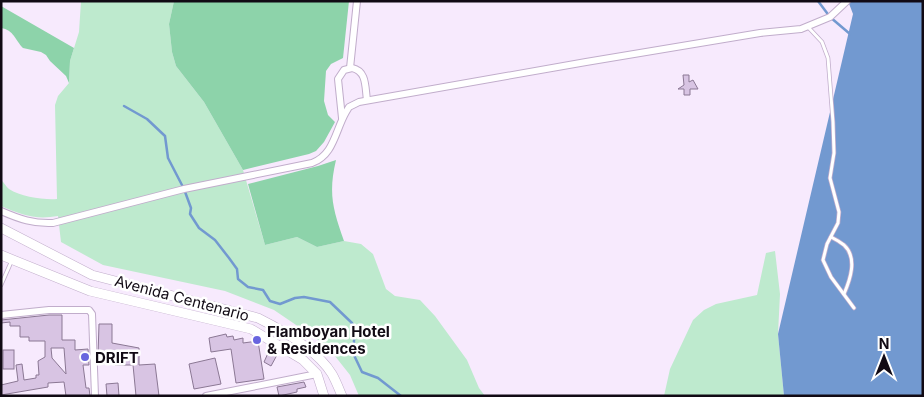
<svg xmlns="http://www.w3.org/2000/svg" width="924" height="397" font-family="Inter,sans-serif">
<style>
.green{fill:#beeace}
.forest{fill:#8dd3aa}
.water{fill:#7299d0}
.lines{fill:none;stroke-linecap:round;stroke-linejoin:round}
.stream{stroke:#7299d0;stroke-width:2.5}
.building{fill:#d8c4e3;stroke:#8b7894;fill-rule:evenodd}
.lane-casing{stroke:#c1adcb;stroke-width:4.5}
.street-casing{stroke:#c1adcb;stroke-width:8}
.secondary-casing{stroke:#c1adcb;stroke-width:10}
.lane{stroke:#fff;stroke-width:3}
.street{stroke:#fff;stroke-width:6}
.secondary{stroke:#fff;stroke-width:9}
.poi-dot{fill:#6965df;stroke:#fff;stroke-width:2}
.labels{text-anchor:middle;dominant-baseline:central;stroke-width:5;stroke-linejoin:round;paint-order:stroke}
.street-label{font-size:15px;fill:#110a14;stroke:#fff}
.poi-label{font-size:15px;font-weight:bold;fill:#110a14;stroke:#fff;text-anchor:start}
</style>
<rect width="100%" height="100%" fill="#f7eafd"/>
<g class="green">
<path d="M81 1H174L169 24 172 52 176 66 204 102 243 170 265 245 297 237 317 247 344 241 361 244 373 254 386 289 395 296 420 300 435 316 467 360 479 388 485 396H359L350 375 327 346 274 310 225 291 103 265 61 242 58 216C35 220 22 215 1 206V180C4 182 6 187 9 189 21 197 44 200 57 199L55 105 58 96 69 83 70 61 79 32Z"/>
<polygon points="775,251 780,294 778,334 784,396 664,396 670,369 693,320 704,310 716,304 757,295 766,253"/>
</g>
<g class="forest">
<polygon points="174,1 349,1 343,58 331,64 326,71 324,101 328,115 335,122 324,142 316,151 309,154 243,170 204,102 176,66 172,52 169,24"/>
<path d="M1 6 74 48 70 61 69 83 66 76 50 61 46 55 41 52 23 48C15 40 14 30 1 28Z"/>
<path d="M336 160C328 194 333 209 344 241L317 247 297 237 265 245 248 184 318 166Z"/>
</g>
<polygon class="water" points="848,1 923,1 923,396 784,396 778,334 853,14"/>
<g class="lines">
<g class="stream">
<polyline points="818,1 830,17 850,34"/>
<polyline points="124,106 147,119 165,136 168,158 184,189 191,208 190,214 199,228 215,240 229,258 237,269 238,279 248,287 263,290 270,301 280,304 295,298 304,297 330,302 352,323 355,329 353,353 362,372 378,378 401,396"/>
</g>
</g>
<g class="building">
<polygon points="683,75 689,75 689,82 693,80 698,89 690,89 690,95 684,95 684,89 678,89 684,85"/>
<path d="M49 315H62V340H75V350L88 349 89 365H83L86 388H89L90 396H66L64 382 48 383V387L1 395V385L18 381 16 365 22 364 24 380 36 378V375H39L38 361 45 357V341H29V337H20V326H10V322L1 323V320ZM51 348H64L66 374 52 358Z"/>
<polygon points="99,324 112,324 112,343 139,348 139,365 155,364 159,396 136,396 133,365 115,365 115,355 98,355"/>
<polygon points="226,334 227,337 233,336 234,340 243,338 243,343 258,341 264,379 236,383 231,349 211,352 209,338"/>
<rect x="3" y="350" width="11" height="19"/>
<polygon points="269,351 277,355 271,366 264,362"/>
<polygon points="215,358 221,384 194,389 189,364"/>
<polygon points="304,382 306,387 297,389 297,392 279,396 277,387"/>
<polygon points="118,383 119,396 107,396 106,384"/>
</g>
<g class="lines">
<defs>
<g id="lane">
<polyline points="808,27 822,42 828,58 833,122 834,153 830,178 839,212 838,223 827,244 823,260 831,277 854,308"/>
<path d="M831 237C835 239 840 242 844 245 858 258 850 280 844 294"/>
<polyline points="1,285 12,260"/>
</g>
<g id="street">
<polyline points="350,68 357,1"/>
<path d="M342 118 338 79 344 70 352 68C367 71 365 87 367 100"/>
<path d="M1 211C19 219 34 224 53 223L184 189 312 163C334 155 335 131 346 112L349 107 359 102 586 62 760 33 801 29 830 17 847 1"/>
<polyline points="1,315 49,310 89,310 92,314 95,396"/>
<polyline points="206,396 317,374"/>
</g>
<g id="secondary">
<path d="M1 228 92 275 258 318C282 330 318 351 332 374 336 381 339 389 342 396"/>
<polyline points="1,255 90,291 251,329 303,360 317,374 324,396"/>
</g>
</defs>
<use href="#lane" class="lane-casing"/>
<use href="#street" class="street-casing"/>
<use href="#secondary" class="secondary-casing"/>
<use href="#lane" class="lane"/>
<use href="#street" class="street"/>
<use href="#secondary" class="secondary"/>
</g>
<g class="poi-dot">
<circle cx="257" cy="340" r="5"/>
<circle cx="85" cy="357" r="5"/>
</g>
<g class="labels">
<g class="street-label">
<text transform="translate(182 298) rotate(15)">Avenida Centenario</text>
</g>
<g class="poi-label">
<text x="267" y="331">Flamboyan Hotel<tspan x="267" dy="17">&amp; Residences</tspan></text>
<text x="95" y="357">DRIFT</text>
</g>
</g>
<rect width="924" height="397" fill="none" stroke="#110a14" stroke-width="5"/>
<g transform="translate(884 357)" stroke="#ffffff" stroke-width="4" paint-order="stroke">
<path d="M0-4L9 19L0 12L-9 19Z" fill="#110a14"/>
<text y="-8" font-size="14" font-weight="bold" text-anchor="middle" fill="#110a14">N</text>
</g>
</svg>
